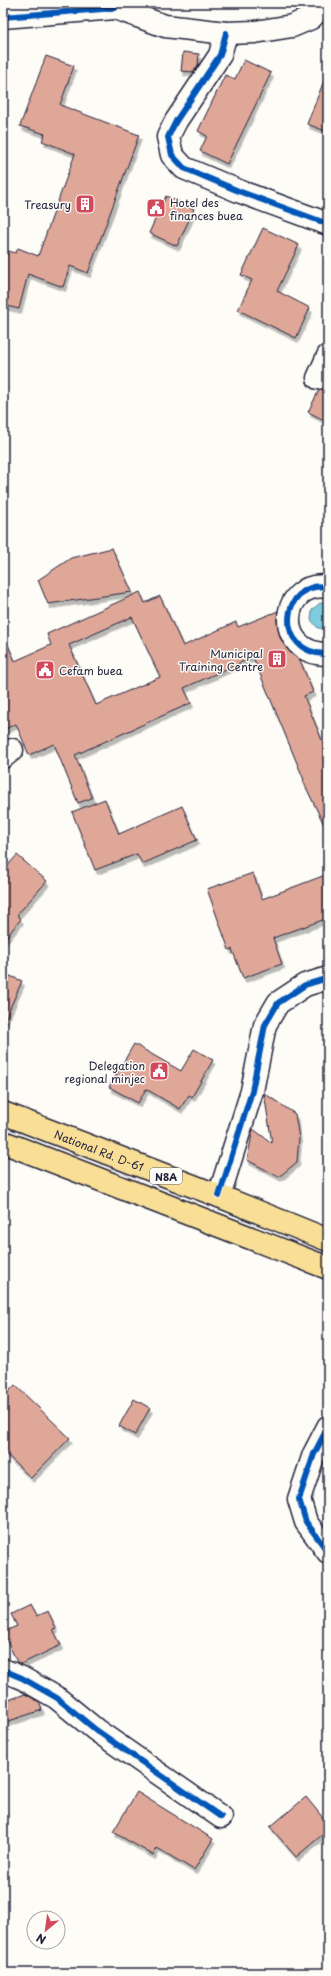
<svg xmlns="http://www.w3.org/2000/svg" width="331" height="1976" font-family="'Playpen Sans',sans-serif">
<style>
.water{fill:#7eccdc;stroke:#59889c}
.building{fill:#dfa798;stroke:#22223b;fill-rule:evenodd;filter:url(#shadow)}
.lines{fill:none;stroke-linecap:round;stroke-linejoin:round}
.minor-casing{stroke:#22223b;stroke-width:25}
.highway-casing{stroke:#22223b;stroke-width:25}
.minor{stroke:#fdfcf7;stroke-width:22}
.highway{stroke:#f9df96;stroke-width:22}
.cycleway-casing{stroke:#fdfcf7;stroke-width:8}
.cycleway{stroke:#0057b8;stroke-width:6}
.labels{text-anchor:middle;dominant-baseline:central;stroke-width:3;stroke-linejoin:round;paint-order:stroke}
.shield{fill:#fdfcf7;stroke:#646373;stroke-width:1}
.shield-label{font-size:10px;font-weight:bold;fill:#22223b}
.poi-label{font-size:11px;fill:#22223b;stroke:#fdfcf7;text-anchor:end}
.street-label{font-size:11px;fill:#22223b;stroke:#fdfcf7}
</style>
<defs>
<filter id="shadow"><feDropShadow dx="2.5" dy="4.5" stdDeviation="0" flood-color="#0004"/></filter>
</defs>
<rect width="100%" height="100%" fill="#fdfcf7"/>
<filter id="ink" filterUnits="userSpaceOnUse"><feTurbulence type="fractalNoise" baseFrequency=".025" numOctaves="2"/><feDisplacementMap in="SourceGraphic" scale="8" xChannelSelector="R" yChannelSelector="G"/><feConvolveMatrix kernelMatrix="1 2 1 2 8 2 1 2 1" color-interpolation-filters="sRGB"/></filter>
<g filter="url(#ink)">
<polygon class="water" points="320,603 328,604 328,629 318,628 311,620 312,610"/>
<g class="building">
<polygon points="183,52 199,54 198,65 193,72 181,71"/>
<polygon points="46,56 74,66 60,105 139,135 88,273 70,266 63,287 28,274 19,309 3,305 3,264 8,251 16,253 18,248 38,256 75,154 42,141 45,134 20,126"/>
<polygon points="244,60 271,73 227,164 200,151 207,136 198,131 225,75 235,79"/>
<polygon points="327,73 328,73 328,132 307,124"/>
<polygon points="166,196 194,209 177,246 149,233"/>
<polygon points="263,228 299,245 277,291 310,308 296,338 238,310 252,280 241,275"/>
<polygon points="328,385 328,422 308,412 319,390"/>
<polygon points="112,548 132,592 48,604 38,580 71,558"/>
<path d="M140 592 145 603 160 596 183 646 236 622 238 627 278 611 277 620 280 637 287 649 300 660 313 692 304 696 328 755V833L303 781 304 780 253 657 184 688 191 703 75 755 92 798 78 803 54 744 29 755 16 724 3 730V634L15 661 51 645 47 634ZM132 617 160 677 96 705 69 645Z"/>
<polygon points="105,799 119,834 182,806 197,840 142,864 137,854 95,870 72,812"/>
<polygon points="17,855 47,881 17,915 21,919 3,941 3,871"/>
<polygon points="253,873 262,899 328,874 328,918 273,938 282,964 243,978 232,949 229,950 207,889"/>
<polygon points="3,973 22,981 3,1024"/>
<polygon points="134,1044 181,1071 194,1049 213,1060 192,1097 189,1095 180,1109 146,1089 138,1103 109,1087"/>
<polygon points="264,1093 295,1114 299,1138 297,1162 279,1177 247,1160 253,1129 272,1143"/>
<polygon points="15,1385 70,1438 31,1478 3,1451 3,1397"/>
<polygon points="134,1399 150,1408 135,1435 119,1426"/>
<polygon points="30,1605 36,1616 48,1611 56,1628 53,1629 61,1645 21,1664 17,1662 3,1632 17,1626 11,1614"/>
<polygon points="25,1694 39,1702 42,1710 3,1723 3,1702"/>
<polygon points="137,1792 213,1839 194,1870 157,1848 153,1855 113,1832"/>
<polygon points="306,1797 328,1824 328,1830 296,1857 270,1827"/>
</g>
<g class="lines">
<defs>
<g id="minor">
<polyline points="115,8 165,26 226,33 255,32 292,26 311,18 325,3"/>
<polyline points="3,17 115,8 115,3"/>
<polyline points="226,33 220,55 176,121 168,137 172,155 184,168 241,192 328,224"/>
<polyline points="318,378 328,356"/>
<path d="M328 587C280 579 272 655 328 654"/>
<polyline points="3,757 12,750"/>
<polyline points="219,1196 252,1091 265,1025 278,1003 305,985 328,978"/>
<polyline points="328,1427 314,1454 299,1499 306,1522 328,1552"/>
<polyline points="3,1670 22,1678 57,1698 96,1730 221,1817"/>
</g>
<g id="highway">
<path id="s1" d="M3 1113 219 1196 328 1240"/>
<polyline points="3,1142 328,1268"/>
</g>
</defs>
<use href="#minor" class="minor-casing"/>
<use href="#highway" class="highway-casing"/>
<use href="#minor" class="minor"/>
<use href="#highway" class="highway"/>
<defs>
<g id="cycleway">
<polyline points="3,17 115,8 115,3"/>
<polyline points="226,33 220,55 176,121 168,137 172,155 184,168 241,192 328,224"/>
<path d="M328 587C280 579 272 655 328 654"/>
<polyline points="219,1196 252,1091 265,1025 278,1003 305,985 328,978"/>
<polyline points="328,1427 314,1454 299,1499 306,1522 328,1552"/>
<polyline points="3,1670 22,1678 57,1698 96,1730 221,1817"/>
</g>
</defs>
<use href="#cycleway" class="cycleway-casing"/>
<use href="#cycleway" class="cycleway"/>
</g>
</g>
<defs>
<symbol id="building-square" viewBox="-11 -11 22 22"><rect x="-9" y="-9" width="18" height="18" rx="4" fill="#d1495b" stroke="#fdfcf7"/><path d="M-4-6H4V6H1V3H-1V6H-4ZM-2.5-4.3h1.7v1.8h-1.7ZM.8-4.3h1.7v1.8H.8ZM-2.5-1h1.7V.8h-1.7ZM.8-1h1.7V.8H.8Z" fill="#fff"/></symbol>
<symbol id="civic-square" viewBox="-11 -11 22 22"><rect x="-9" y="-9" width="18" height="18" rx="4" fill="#d1495b" stroke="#fdfcf7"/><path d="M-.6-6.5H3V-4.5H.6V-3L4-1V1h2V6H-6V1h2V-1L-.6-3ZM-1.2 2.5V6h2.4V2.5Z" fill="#fff"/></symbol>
</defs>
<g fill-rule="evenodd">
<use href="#building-square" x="74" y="193" width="22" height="22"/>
<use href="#civic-square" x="145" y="197" width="22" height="22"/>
<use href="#building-square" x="266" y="648" width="22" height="22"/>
<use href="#civic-square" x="34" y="659" width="22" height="22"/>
<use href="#civic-square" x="148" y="1060" width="22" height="22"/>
</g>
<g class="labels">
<rect class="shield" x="150" y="1168" width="32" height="16" rx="3"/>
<g class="shield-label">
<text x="166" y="1176">N8A</text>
</g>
<g class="poi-label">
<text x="170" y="202" text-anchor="start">Hotel des<tspan x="170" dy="13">finances buea</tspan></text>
<text x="71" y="204">Treasury</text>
<text x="263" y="653">Municipal<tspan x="263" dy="13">Training Centre</tspan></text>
<text x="59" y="670" text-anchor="start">Cefam buea</text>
<text x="145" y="1065">Delegation<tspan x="145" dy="13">regional minjec</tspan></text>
</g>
<g class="street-label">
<text stroke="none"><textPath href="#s1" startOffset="103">National Rd. D-61</textPath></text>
</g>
</g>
<rect width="331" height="1976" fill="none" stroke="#fdfcf7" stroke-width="16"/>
<rect x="8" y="8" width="315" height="1960" fill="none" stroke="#22223b" stroke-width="1.5" filter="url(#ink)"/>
<g transform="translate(46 1930) rotate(209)"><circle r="19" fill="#fdfcf7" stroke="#a5a5ac"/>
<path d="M0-3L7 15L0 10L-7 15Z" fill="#d1495b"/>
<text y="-6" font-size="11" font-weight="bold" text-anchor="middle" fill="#22223b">N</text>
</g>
</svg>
